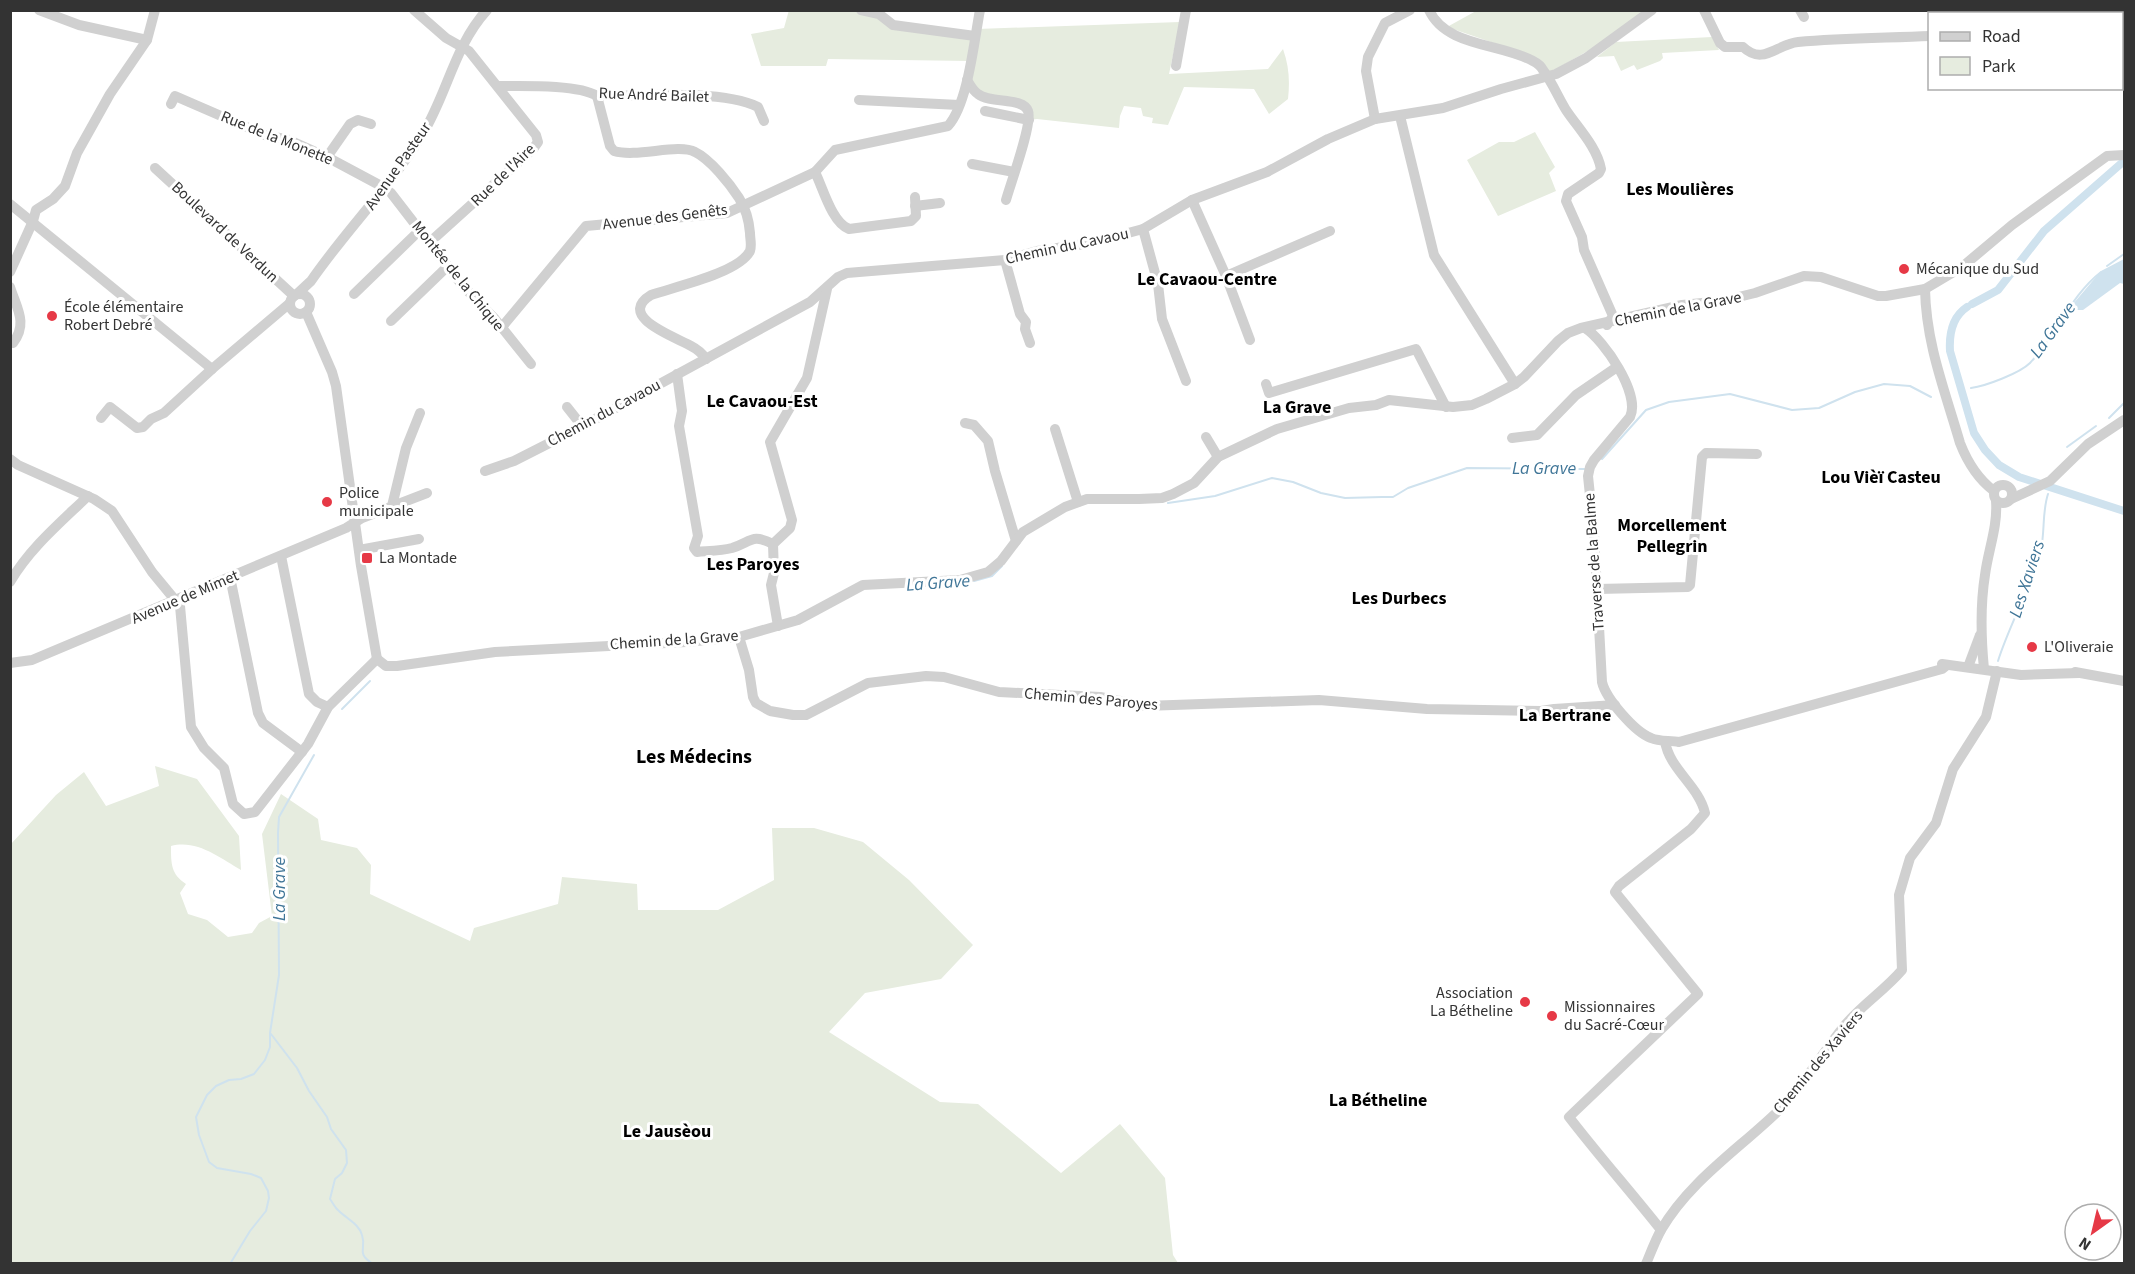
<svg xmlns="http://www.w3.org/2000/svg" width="2135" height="1274" font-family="'Source Sans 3',sans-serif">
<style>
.green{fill:#e6ecdf}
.water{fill:#cfe2ee}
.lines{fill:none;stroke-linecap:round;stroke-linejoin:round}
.stream{stroke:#cfe2ee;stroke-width:2}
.canal{stroke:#cfe2ee;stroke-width:8}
.minor{stroke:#d0d0d0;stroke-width:10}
.poi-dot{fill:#e63946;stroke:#fff;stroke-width:2}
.labels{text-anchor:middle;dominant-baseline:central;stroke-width:6;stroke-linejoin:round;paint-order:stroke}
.street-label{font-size:16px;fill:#333;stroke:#fff}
.poi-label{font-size:16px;fill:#333;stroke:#fff;text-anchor:start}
.neighbourhood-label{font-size:18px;font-weight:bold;fill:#000;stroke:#fff}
.water-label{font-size:18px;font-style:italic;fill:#3f7597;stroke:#fff}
.quarter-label{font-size:20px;font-weight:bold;fill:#000;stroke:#fff}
</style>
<rect width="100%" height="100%" fill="#fff"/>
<g class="green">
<path d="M789 10 861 11 885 20 975 35 977 29 1180 22 1169 74 1268 69 1283 49C1289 66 1290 81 1288 99L1269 114 1254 89 1184 87 1168 125 1152 123 1153 118 1143 116 1141 108 1124 106 1120 116 1119 128 1037 119 1029 120 1028 110 973 90 970 61 828 59 826 66H761L751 34 784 28Z"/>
<polygon points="1476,11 1645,11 1607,40 1549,73 1535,57 1447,27"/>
<polygon points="1712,37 1719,50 1662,53 1663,58 1660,61 1637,70 1634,65 1621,71 1614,56 1597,57 1616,42"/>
<polygon points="1535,132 1555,167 1549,173 1556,191 1498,216 1467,160 1499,142 1514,142"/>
<path d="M155 766 197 779 239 836 241 870C220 858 197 839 171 846 171 864 171 874 186 884L180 893 188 914 207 920 228 937 252 933 259 923 272 916 262 834 281 794 318 819 321 840 357 848 371 865 370 894 470 941 474 928 558 904 562 877 637 884 638 910H718L774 880 772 828H814L863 842 909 880 973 945 941 979 865 993 829 1032 940 1102 978 1104 1061 1173 1120 1124 1165 1178 1173 1255 1178 1263H11V844L56 795 84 772 106 806 159 786Z"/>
</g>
<polygon class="water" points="2124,259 2124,284 2120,283 2083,310 2068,310 2101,271"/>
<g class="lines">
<g class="stream">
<polyline points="2107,266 2124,254"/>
<path d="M1971 388C1986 386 2020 373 2030 363 2057 335 2070 296 2101 272"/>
<polyline points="2109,418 2124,403"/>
<polyline points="2067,447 2096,426"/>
<polyline points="1602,459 1646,410 1669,402 1730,394 1792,410 1819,408 1855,392 1884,384 1910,386 1931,397"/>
<polyline points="1168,503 1215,496 1272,478 1293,482 1321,493 1345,498 1382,497 1393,497 1408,488 1467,468 1585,469"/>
<polyline points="974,581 992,576 1002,566"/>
<path d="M1998 661C2010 623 2031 588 2041 549 2045 531 2042 512 2048 494"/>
<polyline points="342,709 370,681"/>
<path d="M271 1034 297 1068 309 1091 327 1117 331 1129 346 1150 347 1163 342 1173 335 1179 330 1199C333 1203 335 1208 339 1211 347 1219 359 1224 362 1235 367 1250 355 1252 373 1264"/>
<polyline points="230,1264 250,1231 266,1211 269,1198 268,1191 261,1178 251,1174 217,1168 209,1162 199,1135 196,1117 207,1095 216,1086 229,1080 241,1079 254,1074 265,1060 270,1047 270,1033 279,975 278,833 279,817 314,755"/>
</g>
<g class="canal">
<polyline points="1972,304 1998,290 2044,231 2124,161"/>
<path d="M1967 307C1952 317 1949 334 1950 351L1974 433 1985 450 1999 465 2019 477 2124 511"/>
</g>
<g class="minor">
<polyline points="39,10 79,25 147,40"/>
<polyline points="414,10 446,38 469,51 536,135 538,142 533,149 430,242"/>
<polyline points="861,10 879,14 893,25 975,36"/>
<path d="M1429 10C1446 47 1500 43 1533 61 1537 63 1541 66 1543 70 1552 82 1558 97 1566 110 1578 128 1597 147 1601 169L1599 173 1568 194 1566 201 1582 237 1584 250 1613 316 1607 325"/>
<path d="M1704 10 1720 43 1725 47H1743C1763 66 1777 44 1798 42 1842 38 1886 38 1930 36"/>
<polyline points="1800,10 1804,17"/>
<polyline points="2057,10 2058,14"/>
<polyline points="2122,21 2124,20"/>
<polyline points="1176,66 1186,10"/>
<path d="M967 80C970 85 973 91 978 94 991 104 1023 97 1028 111 1033 123 1010 185 1006 200"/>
<path d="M498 86C521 86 579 84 597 96 639 96 721 89 758 107L764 121"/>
<path d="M597 96 610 146 614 151C637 158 678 143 695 152 710 159 730 184 739 198 746 209 749 220 750 233 750 239 752 245 750 251 739 273 674 287 651 295 615 317 678 338 691 346 697 349 702 353 706 359"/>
<polyline points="859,100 959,105"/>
<polyline points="171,104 175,96 265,135 289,140 327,157 385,188 391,193 462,285 495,319 531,364"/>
<polyline points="985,111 1029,120"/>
<polyline points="1400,116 1434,255 1515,384"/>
<polyline points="1375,119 1366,71 1368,57 1385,23 1410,10"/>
<polyline points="327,157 350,124 358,120 371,124"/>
<polyline points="972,164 1014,172"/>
<polyline points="155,168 294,296"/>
<path d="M815 172C823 188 832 223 849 229L911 221 916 216 915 197"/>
<polyline points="1192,200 1226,276 1250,340"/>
<polyline points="10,204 212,369"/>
<polyline points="915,206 940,203"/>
<polyline points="1143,229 1158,284 1162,319 1186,381"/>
<polyline points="1005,260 1020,314 1026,322 1025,329 1030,343"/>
<polyline points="10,272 33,221 36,210 53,199 65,186 77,153 110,94 147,40 155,10"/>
<polyline points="1226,276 1330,231"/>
<path d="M10 287C17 309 28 323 13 343"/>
<path d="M1925 289C1926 344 1945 391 1960 443 1967 461 1978 479 1994 491"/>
<path d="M297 294 311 281C346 230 389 188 422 135 447 95 454 46 487 10"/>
<polyline points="354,294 420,230"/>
<circle cx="300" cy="304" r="10"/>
<polyline points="306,312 332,372 336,386 361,566 377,659"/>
<polyline points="391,321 448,266"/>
<path d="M502 327 586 226 727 213 815 172 835 150 948 126C968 104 974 41 980 10"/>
<path d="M1585 328C1604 340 1641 394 1630 417L1594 460 1590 467 1588 476 1594 534 1602 682C1606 699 1635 732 1651 738 1660 742 1670 740 1679 742L1942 669 1947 665"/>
<path d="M677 374 682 411 679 426 698 536 694 548 697 552C708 551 721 551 732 548 751 542 752 533 773 544"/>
<polyline points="1266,384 1269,393 1416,349 1446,407"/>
<polyline points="567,407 582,426"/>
<polyline points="101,418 110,407 137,428 143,427 151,419 164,413 212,369 290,303"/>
<polyline points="965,423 974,425 988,441 995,471 1016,541"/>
<polyline points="1055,429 1078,502"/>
<polyline points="1206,437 1218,457"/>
<polyline points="1512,438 1537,435 1576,395 1617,367"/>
<polyline points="10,459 18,465 94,499 112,511 152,572 180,606 191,727 204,748 224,768 233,804 244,814 255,812 308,744 328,707 377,659"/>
<polyline points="485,471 514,461 577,429 810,302 838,277 847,273 1005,260 1037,251 1091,243 1143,229 1192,200 1267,172 1328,139 1375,119 1443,108 1501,89 1556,74 1586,58 1652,10"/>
<circle cx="2003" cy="494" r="9"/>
<polyline points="2011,499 2050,481 2088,444 2124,420"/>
<polyline points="392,506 406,448 420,413"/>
<polyline points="359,550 419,539"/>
<polyline points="281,556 309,694 317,702 328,707"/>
<polyline points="230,577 258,713 263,723 302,752"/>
<path d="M10 582C30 548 60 523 88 496"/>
<polyline points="1597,589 1688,587 1690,585 1702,457 1706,453 1757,454"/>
<polyline points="778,626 771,585 774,573 773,544 790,528 792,520 770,442 807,378 827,289"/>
<polyline points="739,637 749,670 753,697 756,703 770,711 793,715 806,715 868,683 926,676 944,677 999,692 1100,697 1145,706 1319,700 1427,709 1541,711 1554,709 1615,705"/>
<polyline points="377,659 386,666 397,666 495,652 686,642 739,637 798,620 863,585 960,580 988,572 1001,561 1023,532 1065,507 1087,499 1139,499 1162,498 1173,494 1194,483 1218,457 1277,429 1349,408 1376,405 1389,400 1453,407 1472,405 1486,399 1515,384 1524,377 1558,341 1568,333 1581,328 1682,305 1722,301 1755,293 1804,276 1821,277 1878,296 1886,296 1925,289 1962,267 2012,225 2107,156 2124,155"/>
<polyline points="10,663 32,660 346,528 362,518 427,493"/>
<polyline points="1942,664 2021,675 2079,673"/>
<polyline points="1968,667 1980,635"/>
<path d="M1984 669C1981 638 1980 606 1985 575 1988 551 1998 526 1996 501"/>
<polyline points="2075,672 2124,681"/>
<path d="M1661 1230C1631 1192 1599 1156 1569 1117L1698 994 1615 892 1619 886 1691 829 1705 813C1699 786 1669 769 1665 741"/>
<path d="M1646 1264C1651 1252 1655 1241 1661 1230 1689 1182 1736 1151 1776 1113 1803 1087 1822 1053 1846 1024 1863 1004 1885 990 1902 970L1899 895 1910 858 1936 823 1953 769 1986 717 1997 671"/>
</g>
</g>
<g class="poi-dot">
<circle cx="1904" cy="269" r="6"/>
<circle cx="52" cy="316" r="6"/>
<circle cx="327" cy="502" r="6"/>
<rect x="361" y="552" width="12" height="12" rx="3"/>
<circle cx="2032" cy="647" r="6"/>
<circle cx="1525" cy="1002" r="6"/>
<circle cx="1552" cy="1016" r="6"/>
</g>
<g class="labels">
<g class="street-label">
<text transform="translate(654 95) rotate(2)">Rue André Bailet</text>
<text transform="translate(277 138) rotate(22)">Rue de la Monette</text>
<text transform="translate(398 166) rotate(-55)">Avenue Pasteur</text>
<text transform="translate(503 175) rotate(-44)">Rue de l'Aire</text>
<text transform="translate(665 217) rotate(-7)">Avenue des Genêts</text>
<text transform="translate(225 232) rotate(43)">Boulevard de Verdun</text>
<text transform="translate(1067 246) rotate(-12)">Chemin du Cavaou</text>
<text transform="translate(458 276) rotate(51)">Montée de la Chique</text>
<text transform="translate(1678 309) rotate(-11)">Chemin de la Grave</text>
<text transform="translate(604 413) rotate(-28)">Chemin du Cavaou</text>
<text transform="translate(1594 562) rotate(-94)">Traverse de la Balme</text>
<text transform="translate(185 597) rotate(-23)">Avenue de Mimet</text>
<text transform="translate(674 640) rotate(-4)">Chemin de la Grave</text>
<text transform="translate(1091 699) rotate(5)">Chemin des Paroyes</text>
<text transform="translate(1818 1062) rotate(-50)">Chemin des Xaviers</text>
</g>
<g class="poi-label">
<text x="1916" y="269">Mécanique du Sud</text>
<text x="64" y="307">École élémentaire<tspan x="64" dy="18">Robert Debré</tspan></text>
<text x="339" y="493">Police<tspan x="339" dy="18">municipale</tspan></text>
<text x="379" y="558">La Montade</text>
<text x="2044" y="647">L'Oliveraie</text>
<text x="1513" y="993" text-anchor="end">Association<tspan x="1513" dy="18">La Bétheline</tspan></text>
<text x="1564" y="1007">Missionnaires<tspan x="1564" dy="18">du Sacré-Cœur</tspan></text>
</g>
<g class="neighbourhood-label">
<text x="1680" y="189">Les Moulières</text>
<text x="1207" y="279">Le Cavaou-Centre</text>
<text x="762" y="401">Le Cavaou-Est</text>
<text x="1297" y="407">La Grave</text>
<text x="1881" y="477">Lou Vièï Casteu</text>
<text x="1672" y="525">Morcellement<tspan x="1672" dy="21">Pellegrin</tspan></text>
<text x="753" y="564">Les Paroyes</text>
<text x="1399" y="598">Les Durbecs</text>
<text x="1565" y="715">La Bertrane</text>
<text x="1378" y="1100">La Bétheline</text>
<text x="667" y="1131">Le Jausèou</text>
</g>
<g class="water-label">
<text transform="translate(2053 330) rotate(-54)">La Grave</text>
<text x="1544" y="468">La Grave</text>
<text transform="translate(2027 579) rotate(-72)">Les Xaviers</text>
<text transform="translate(938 583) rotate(-4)">La Grave</text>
<text transform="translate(279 889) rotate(-90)">La Grave</text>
</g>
<g class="quarter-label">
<text x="694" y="757">Les Médecins</text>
</g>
</g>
<rect width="2135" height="1274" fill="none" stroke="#333333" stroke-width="24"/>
<rect x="1928" y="12" width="195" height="78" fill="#ffffff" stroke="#adadad" stroke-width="1.5"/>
<rect x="1940" y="32" width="30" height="9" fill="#d0d0d0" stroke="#adadad" stroke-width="1.5"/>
<text x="1982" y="42" font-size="18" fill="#333333">Road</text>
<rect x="1940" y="57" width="30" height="18" fill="#e6ecdf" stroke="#adadad" stroke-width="1.5"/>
<text x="1982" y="72" font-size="18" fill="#333333">Park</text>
<g transform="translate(2093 1232) rotate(214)"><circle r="28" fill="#ffffff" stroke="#adadad" stroke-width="1.5"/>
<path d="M0-4.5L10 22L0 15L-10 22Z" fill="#e63946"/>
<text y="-9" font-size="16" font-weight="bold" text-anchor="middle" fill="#333333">N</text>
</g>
</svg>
